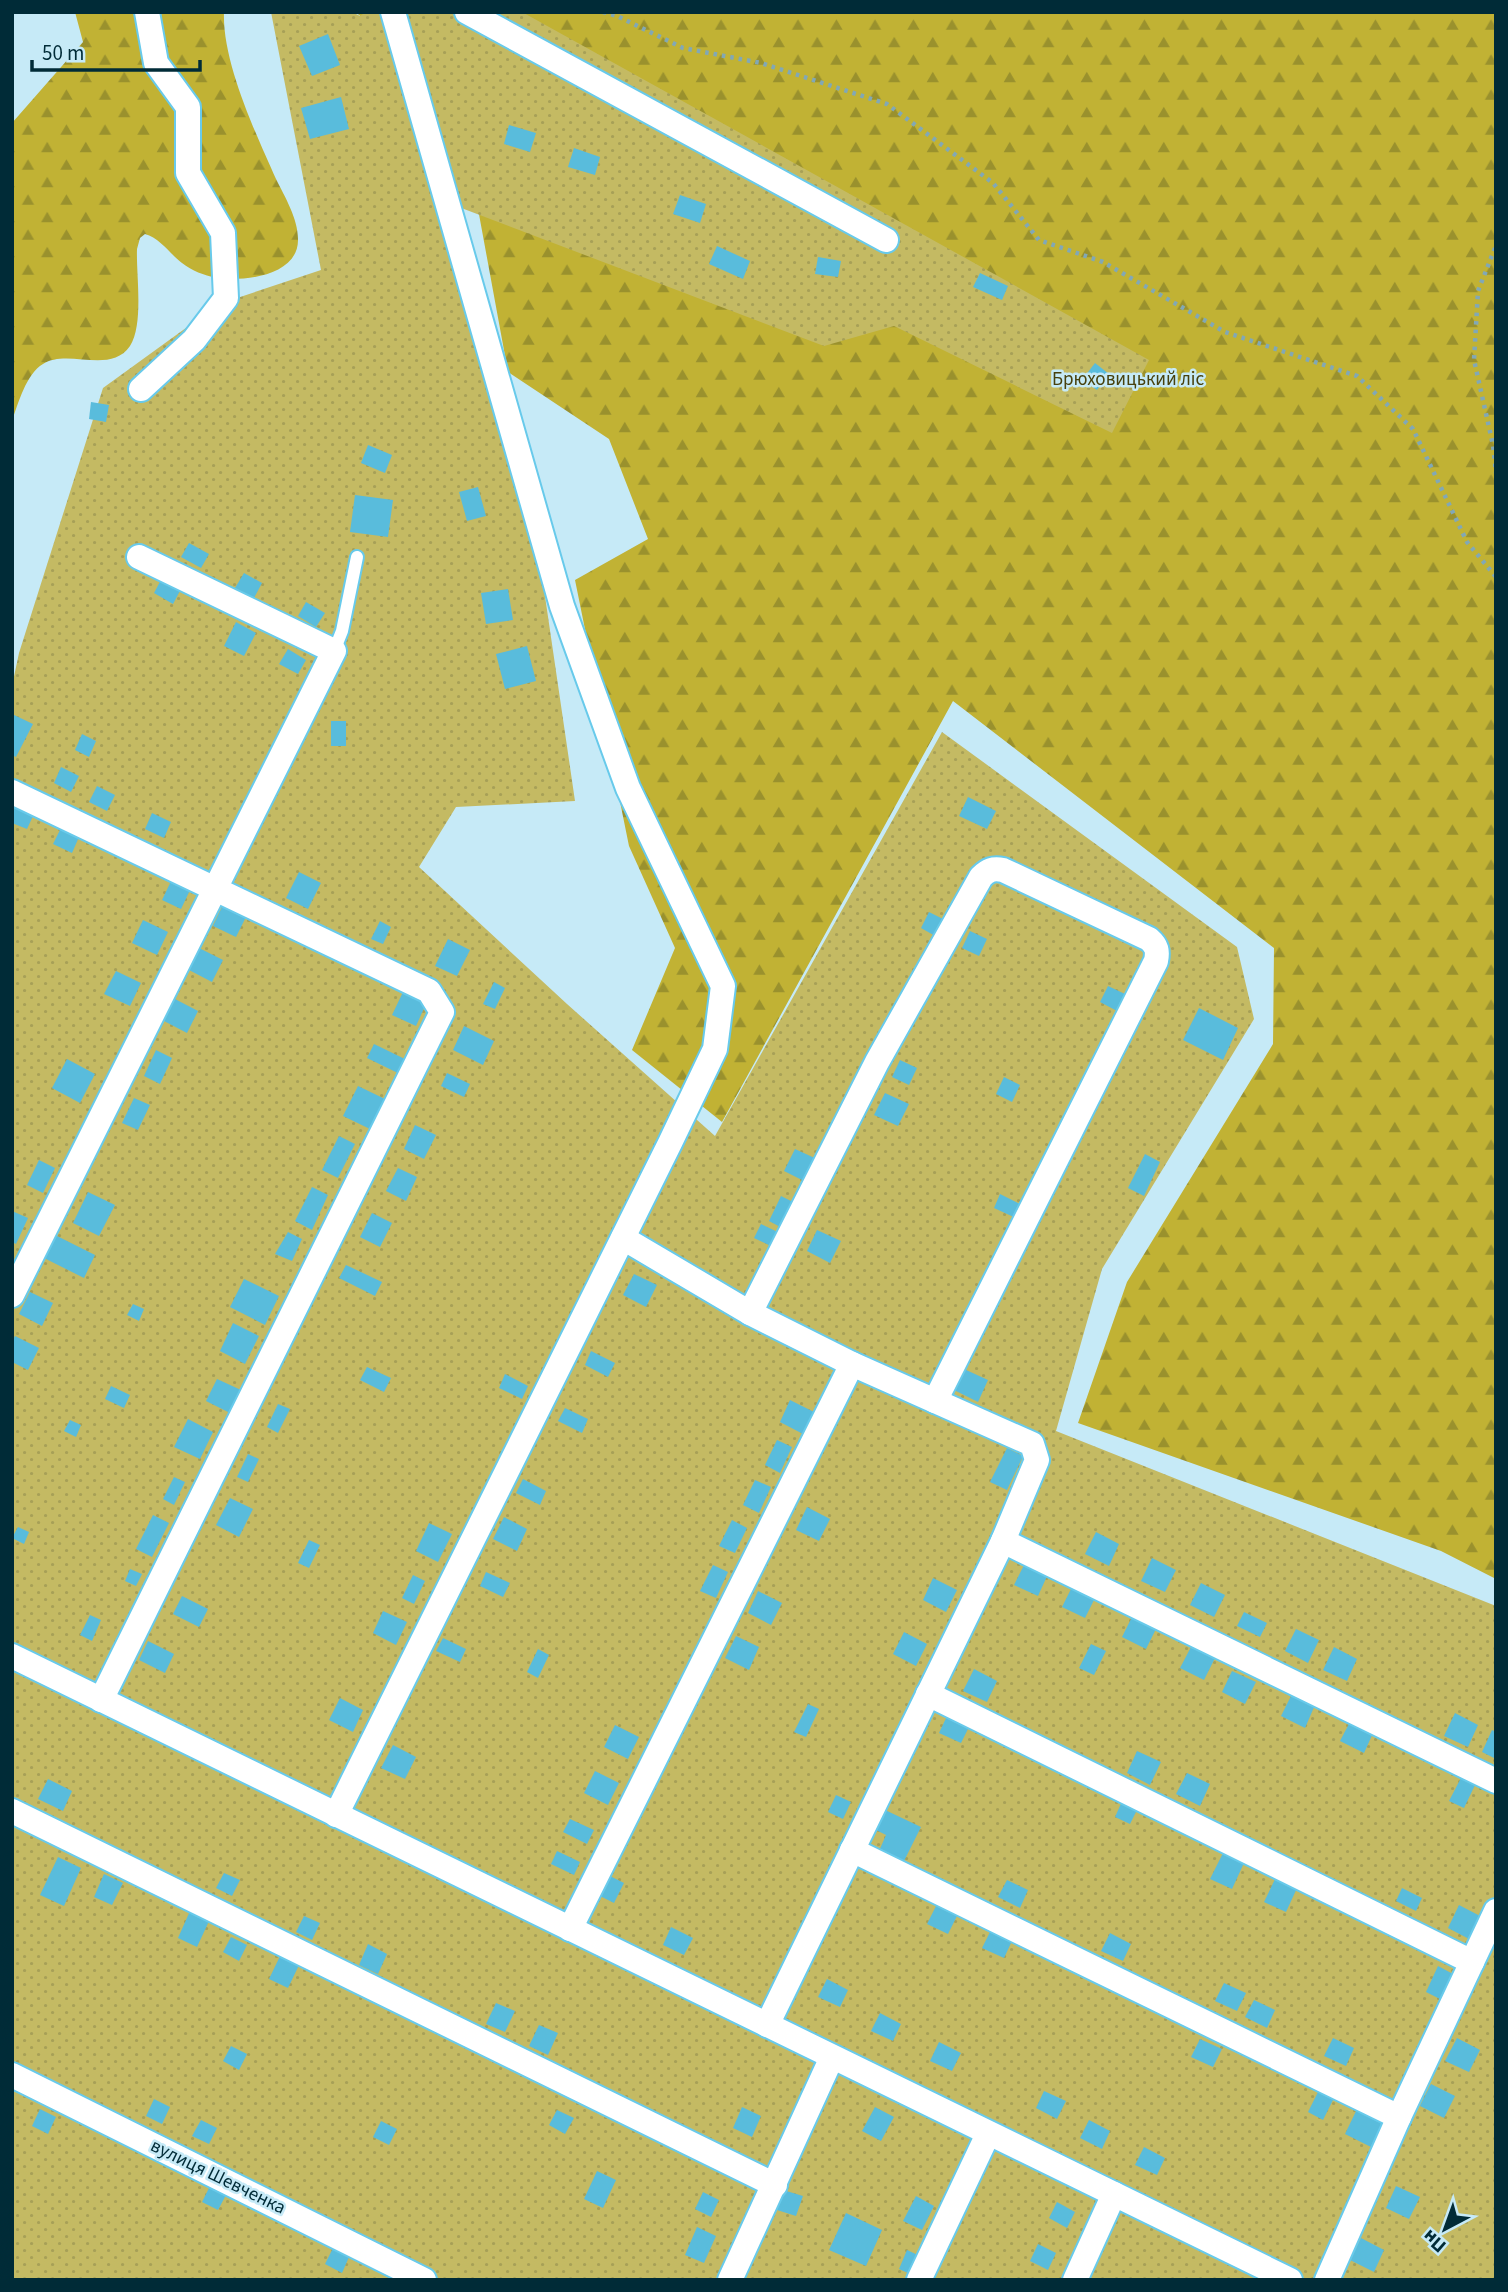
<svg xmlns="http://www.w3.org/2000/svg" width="1508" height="2292" font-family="'Source Sans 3',sans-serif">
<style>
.forest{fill:url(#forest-firs)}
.garden{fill:url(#garden-dots)}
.building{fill:#59bcdc}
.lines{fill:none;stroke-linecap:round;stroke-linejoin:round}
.service-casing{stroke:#68caeb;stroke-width:16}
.minor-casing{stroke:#68caeb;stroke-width:28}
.path{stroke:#82a8b5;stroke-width:4.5;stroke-dasharray:3.5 5;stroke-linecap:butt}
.service{stroke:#fff;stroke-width:12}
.minor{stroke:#fff;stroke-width:24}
.labels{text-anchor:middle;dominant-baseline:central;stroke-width:5;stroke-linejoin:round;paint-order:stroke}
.park-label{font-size:19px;fill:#47410e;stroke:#c6eaf7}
.street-label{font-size:19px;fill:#002b37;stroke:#c6eaf7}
</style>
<defs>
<pattern id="forest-firs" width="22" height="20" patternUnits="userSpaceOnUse" patternTransform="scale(1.75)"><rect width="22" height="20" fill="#c1b234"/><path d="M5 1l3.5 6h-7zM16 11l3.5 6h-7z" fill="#9a912d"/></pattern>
<pattern id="garden-dots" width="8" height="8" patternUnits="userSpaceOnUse" patternTransform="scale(1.75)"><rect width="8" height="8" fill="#c4ba63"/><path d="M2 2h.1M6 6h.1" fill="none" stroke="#a7a057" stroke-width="1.8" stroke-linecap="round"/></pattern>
</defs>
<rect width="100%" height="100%" fill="#c6eaf7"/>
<g class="forest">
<path d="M75 12H224C222 62 256 134 276 179 285 197 298 219 298 239 299 276 243 282 216 278 204 275 192 271 182 263 170 254 160 238 145 234L140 238 137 249C136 275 144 324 130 346 110 375 68 348 43 364 26 374 18 404 12 421V123L83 42Z"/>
<polygon points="355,12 1496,12 1496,1579 1441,1551 1078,1423 1127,1282 1273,1044 1274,948 953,701 722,1122 632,1050 675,948 629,846 575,580 648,539 609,439 508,372 476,198 428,66"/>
</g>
<polygon class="garden" points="271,12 352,12 360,16 366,12 522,12 1149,360 1112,433 894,326 824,346 435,198 535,528 575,801 456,807 419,867 567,1004 715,1136 942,732 1237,947 1254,1019 1102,1269 1056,1431 1496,1606 1496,2280 12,2280 12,686 19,653 103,388 219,304 321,270"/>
<g class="building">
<polygon points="328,34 340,65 312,76 299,46"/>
<polygon points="341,97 349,129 310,139 301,108"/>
<polygon points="509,125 536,133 530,152 504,144"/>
<polygon points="574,148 600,157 595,175 568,167"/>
<polygon points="680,195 706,204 700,223 673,214"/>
<polygon points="717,246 750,261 743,279 709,264"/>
<polygon points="818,257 841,261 838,277 815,274"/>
<polygon points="980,273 1008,286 1002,300 973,287"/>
<polygon points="1095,363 1109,374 1097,390 1082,380"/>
<polygon points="91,402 109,405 106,422 89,419"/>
<polygon points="368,445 392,455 385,473 361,463"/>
<polygon points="478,487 486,516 467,521 459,492"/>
<polygon points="355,495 393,500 388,537 350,532"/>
<polygon points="189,543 209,554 201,568 181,557"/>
<polygon points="244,573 262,583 254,598 235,588"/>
<polygon points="162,578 181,589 173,604 154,593"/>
<polygon points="508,589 513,620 486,624 481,593"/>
<polygon points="306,602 325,613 316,627 298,616"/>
<polygon points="236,622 256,633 244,656 224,646"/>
<polygon points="527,646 536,681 505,689 496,654"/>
<polygon points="288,649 306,660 298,674 279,664"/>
<polygon points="12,714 33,724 16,757 12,755"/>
<rect x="331" y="721" width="15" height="25"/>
<polygon points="82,734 96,741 89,757 75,750"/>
<polygon points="61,767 79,776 71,792 54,783"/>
<polygon points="97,786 115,795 107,811 89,802"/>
<polygon points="968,797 996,811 987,829 959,816"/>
<polygon points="15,805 34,814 27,829 12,823 12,811"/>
<polygon points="152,813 171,822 164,838 145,829"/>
<polygon points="61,828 79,837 72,853 53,844"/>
<polygon points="299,872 321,883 308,909 286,898"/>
<polygon points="173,877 192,886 181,909 162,900"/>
<polygon points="224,903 247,915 236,937 213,926"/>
<polygon points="929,912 945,920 937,937 921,928"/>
<polygon points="143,920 168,932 157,955 132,943"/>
<polygon points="380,921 391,927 383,944 371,939"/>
<polygon points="970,931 987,939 979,956 962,948"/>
<polygon points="448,939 470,950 457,976 435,966"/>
<polygon points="199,948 223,960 212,982 189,970"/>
<polygon points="116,971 141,983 130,1006 104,994"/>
<polygon points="494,982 505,988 495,1009 483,1004"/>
<polygon points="1108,986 1125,994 1117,1011 1100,1002"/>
<polygon points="403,992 426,1004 416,1026 392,1015"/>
<polygon points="175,999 198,1011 187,1033 164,1021"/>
<polygon points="1199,1008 1238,1028 1223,1060 1183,1040"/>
<polygon points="464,1026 494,1041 483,1065 453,1050"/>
<polygon points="374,1044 409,1061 402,1075 367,1058"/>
<polygon points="156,1050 172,1058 160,1084 144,1076"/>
<polygon points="67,1059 95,1074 80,1103 52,1088"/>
<polygon points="900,1060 917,1068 909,1085 892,1077"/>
<polygon points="447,1073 470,1084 464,1097 441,1086"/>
<polygon points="1004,1077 1020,1085 1012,1102 996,1094"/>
<polygon points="358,1086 385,1099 370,1129 343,1116"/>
<polygon points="885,1093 909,1104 898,1126 874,1115"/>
<polygon points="134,1098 150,1105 138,1130 122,1123"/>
<polygon points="415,1125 436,1135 424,1159 404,1149"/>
<polygon points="339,1136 355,1144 338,1178 322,1170"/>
<polygon points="795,1149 819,1160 808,1183 784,1171"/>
<polygon points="1145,1154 1160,1162 1144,1196 1128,1188"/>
<polygon points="39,1160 55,1168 43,1193 27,1185"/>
<polygon points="398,1168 417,1177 406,1201 386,1191"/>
<polygon points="312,1187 328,1195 312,1230 295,1221"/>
<polygon points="88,1192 115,1205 99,1236 73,1223"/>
<polygon points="1000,1194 1024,1206 1018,1219 994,1208"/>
<polygon points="781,1196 797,1204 784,1229 769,1221"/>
<polygon points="12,1211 28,1218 16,1244 12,1242"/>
<polygon points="372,1213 392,1223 380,1247 360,1237"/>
<polygon points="761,1224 784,1235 777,1249 754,1238"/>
<polygon points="817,1230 841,1241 830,1263 807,1251"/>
<polygon points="288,1232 302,1239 292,1261 275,1254"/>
<polygon points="55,1235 95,1255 84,1278 44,1258"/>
<polygon points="346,1265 382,1282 375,1296 339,1278"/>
<polygon points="634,1274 657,1285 646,1307 623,1295"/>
<polygon points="244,1279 279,1296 265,1325 230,1307"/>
<polygon points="30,1292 53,1303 42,1326 19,1314"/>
<polygon points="133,1304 144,1309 139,1321 127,1315"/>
<polygon points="233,1323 259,1336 245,1364 220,1351"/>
<polygon points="15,1336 39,1348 28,1370 12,1362 12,1342"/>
<polygon points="591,1351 615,1363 608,1377 585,1365"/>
<polygon points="367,1367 391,1378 384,1392 360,1380"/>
<polygon points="964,1369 988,1380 978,1402 954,1390"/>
<polygon points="505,1374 528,1386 522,1399 499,1388"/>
<polygon points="217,1379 241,1390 230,1413 206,1401"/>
<polygon points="111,1386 130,1395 124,1408 105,1399"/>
<polygon points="790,1400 814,1412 803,1434 780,1422"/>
<polygon points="278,1404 290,1409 278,1433 267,1427"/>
<polygon points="565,1408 588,1419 582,1433 558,1421"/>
<polygon points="188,1419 213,1432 200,1459 174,1447"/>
<polygon points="70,1420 81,1425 76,1437 64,1431"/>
<polygon points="777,1440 792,1447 780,1473 765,1465"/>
<polygon points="1007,1448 1023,1456 1007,1490 990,1482"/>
<polygon points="248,1454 259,1459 248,1482 237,1477"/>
<polygon points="174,1477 185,1482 174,1505 163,1499"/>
<polygon points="523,1479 546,1491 540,1505 516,1493"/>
<polygon points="755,1480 771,1487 759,1513 743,1505"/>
<polygon points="230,1498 253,1509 239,1537 216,1525"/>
<polygon points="807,1507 830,1519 819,1541 796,1530"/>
<polygon points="153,1515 169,1523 152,1557 136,1549"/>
<polygon points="504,1517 527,1529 517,1551 493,1539"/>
<polygon points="732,1520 747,1528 735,1553 719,1546"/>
<polygon points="429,1523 452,1534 438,1562 416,1551"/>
<polygon points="18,1527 29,1532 24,1544 12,1538"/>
<polygon points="1096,1532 1119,1544 1109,1566 1085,1554"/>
<polygon points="309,1540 320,1545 309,1568 298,1563"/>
<polygon points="1152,1558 1176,1570 1165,1592 1141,1581"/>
<polygon points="1025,1563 1048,1574 1038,1596 1014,1585"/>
<polygon points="713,1565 728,1572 716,1598 700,1591"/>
<polygon points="130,1569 142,1574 136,1586 125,1581"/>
<polygon points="486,1572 510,1583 503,1597 480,1586"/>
<polygon points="413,1575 425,1581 414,1604 402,1598"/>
<polygon points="933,1578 957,1590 946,1612 923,1600"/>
<polygon points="1201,1583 1225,1595 1214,1617 1190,1605"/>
<polygon points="1073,1585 1096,1596 1085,1618 1062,1607"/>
<polygon points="758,1591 782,1603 771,1625 748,1613"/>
<polygon points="182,1596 208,1609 199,1627 173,1614"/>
<polygon points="383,1611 407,1622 396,1645 373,1633"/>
<polygon points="1244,1612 1267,1623 1260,1637 1237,1626"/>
<polygon points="90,1615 101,1620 92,1641 80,1635"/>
<polygon points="1133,1615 1157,1627 1146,1649 1122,1637"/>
<polygon points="1296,1629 1319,1640 1308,1663 1285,1651"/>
<polygon points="904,1632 927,1644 916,1666 893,1654"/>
<polygon points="736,1636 759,1647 749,1670 725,1658"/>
<polygon points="443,1638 466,1649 460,1662 436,1651"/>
<polygon points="148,1641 174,1654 165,1673 139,1660"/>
<polygon points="1091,1644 1106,1651 1094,1675 1079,1668"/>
<polygon points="1191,1647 1215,1658 1204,1680 1180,1668"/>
<polygon points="1334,1647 1357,1659 1347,1681 1323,1670"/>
<polygon points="538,1649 549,1655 538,1678 527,1672"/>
<polygon points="974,1669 997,1681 987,1702 963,1691"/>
<polygon points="1232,1671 1256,1682 1245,1704 1222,1692"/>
<polygon points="1292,1694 1315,1705 1305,1728 1281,1716"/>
<polygon points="340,1698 363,1710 353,1732 329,1720"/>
<polygon points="808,1704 819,1709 806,1737 794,1732"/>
<polygon points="1455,1713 1478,1725 1468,1747 1444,1736"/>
<polygon points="948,1714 970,1725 961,1743 939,1733"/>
<polygon points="1351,1720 1374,1731 1364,1753 1340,1741"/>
<polygon points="615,1725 639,1737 628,1759 604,1747"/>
<polygon points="1492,1730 1496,1732 1496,1759 1482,1752"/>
<polygon points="393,1745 416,1757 405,1779 381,1768"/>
<polygon points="1137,1751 1161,1762 1150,1785 1127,1773"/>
<polygon points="595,1771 619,1783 608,1805 584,1793"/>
<polygon points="1187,1773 1210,1784 1200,1806 1176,1794"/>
<polygon points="1462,1776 1476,1783 1464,1808 1449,1801"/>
<polygon points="48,1779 72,1791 63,1811 38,1799"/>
<polygon points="836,1795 851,1802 843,1819 828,1812"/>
<polygon points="1124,1797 1140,1804 1130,1824 1115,1817"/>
<polygon points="883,1809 921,1827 903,1863 879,1851 886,1835 874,1829"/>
<polygon points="570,1819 594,1830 587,1844 563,1832"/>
<polygon points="557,1851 580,1862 574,1875 551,1864"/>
<polygon points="1223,1853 1244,1863 1232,1889 1210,1879"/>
<polygon points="58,1857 81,1868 64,1906 40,1895"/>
<polygon points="224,1873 240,1880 232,1896 216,1888"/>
<polygon points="104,1874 123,1883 112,1905 94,1897"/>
<polygon points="1277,1875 1298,1886 1286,1912 1264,1902"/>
<polygon points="610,1876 624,1883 614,1903 600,1896"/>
<polygon points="1007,1880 1028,1890 1020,1908 998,1897"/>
<polygon points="1402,1888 1422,1898 1416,1911 1396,1901"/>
<polygon points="1459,1905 1482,1917 1471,1940 1448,1928"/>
<polygon points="936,1906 957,1916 948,1934 927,1924"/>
<polygon points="190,1911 210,1919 197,1947 178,1938"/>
<polygon points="304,1916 320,1923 312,1940 296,1932"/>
<polygon points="671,1927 693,1938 684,1955 663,1945"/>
<polygon points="991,1930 1012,1941 1004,1958 982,1948"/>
<polygon points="1110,1933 1131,1944 1123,1961 1101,1951"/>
<polygon points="231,1937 247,1945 239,1961 223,1952"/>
<polygon points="368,1944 387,1954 378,1974 359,1965"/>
<polygon points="282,1952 301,1961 288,1988 269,1979"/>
<polygon points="1438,1966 1453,1974 1440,1999 1426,1992"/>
<polygon points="827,1979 848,1990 840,2007 818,1997"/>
<polygon points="1224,1983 1246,1993 1237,2011 1215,2001"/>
<polygon points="1254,2000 1275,2010 1267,2028 1245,2017"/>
<polygon points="496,2003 515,2011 505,2032 486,2024"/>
<polygon points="880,2013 901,2024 893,2041 871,2031"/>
<polygon points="539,2025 558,2033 548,2055 529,2046"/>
<polygon points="1333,2038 1354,2048 1346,2066 1324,2056"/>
<polygon points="1457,2038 1480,2050 1469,2072 1445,2061"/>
<polygon points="1200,2039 1222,2049 1213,2067 1191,2057"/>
<polygon points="939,2042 961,2053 952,2071 930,2061"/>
<polygon points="231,2046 247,2054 239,2070 223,2061"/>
<polygon points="1431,2084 1455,2096 1444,2118 1420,2106"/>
<polygon points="1319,2090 1334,2098 1323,2120 1308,2112"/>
<polygon points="1044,2091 1066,2101 1057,2119 1036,2108"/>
<polygon points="154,2099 170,2107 162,2124 146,2116"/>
<polygon points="742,2107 761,2116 752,2137 733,2128"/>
<polygon points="875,2107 894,2117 881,2141 862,2131"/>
<polygon points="40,2109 56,2117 48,2134 32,2126"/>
<polygon points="1357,2109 1385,2123 1373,2148 1345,2134"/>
<polygon points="557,2110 574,2118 565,2134 549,2125"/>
<polygon points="201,2120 217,2128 209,2144 192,2136"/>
<polygon points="1089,2120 1110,2131 1102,2149 1080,2138"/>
<polygon points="381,2121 397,2129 389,2145 373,2137"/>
<polygon points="1144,2147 1165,2158 1157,2175 1135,2165"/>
<polygon points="597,2171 616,2180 603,2208 584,2199"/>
<polygon points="210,2186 226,2195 218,2210 202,2202"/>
<polygon points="1396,2186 1420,2197 1409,2219 1386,2208"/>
<polygon points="783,2190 803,2196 796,2216 777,2210"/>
<polygon points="703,2192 719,2200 711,2217 695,2209"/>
<polygon points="916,2196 934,2206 922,2230 903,2221"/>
<polygon points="1057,2202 1075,2212 1067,2228 1049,2218"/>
<polygon points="846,2213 882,2230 866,2266 829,2250"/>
<polygon points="697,2227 716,2236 704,2263 685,2255"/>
<polygon points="1361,2238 1384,2250 1374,2272 1350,2260"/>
<polygon points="1038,2244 1056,2253 1048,2270 1030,2261"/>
<polygon points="333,2248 349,2257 342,2273 325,2264"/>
<polygon points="907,2250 918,2255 910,2274 899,2269"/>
</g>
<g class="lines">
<defs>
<polyline id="service" points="334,651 342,631 357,557"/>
<g id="minor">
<polyline points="467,12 886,240"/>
<polyline points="141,389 194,340 226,298 223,233 188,173 188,107 156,63 147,12"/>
<polyline points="12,792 429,991 442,1012 101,1700"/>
<polyline points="12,1295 334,651 139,557"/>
<path d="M750 1313 877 1062 981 877C988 870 993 868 1003 870L1149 939C1157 946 1158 951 1156 961L935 1401"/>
<polyline points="1003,1541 1496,1781"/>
<polyline points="12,1656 1290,2280"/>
<polyline points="928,1694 1472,1962"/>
<polyline points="12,1811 775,2185"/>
<polyline points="336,1815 670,1143 715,1049 723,986 628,788 562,606 393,12"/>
<polyline points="852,1850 1399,2117"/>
<polyline points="570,1929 852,1364 750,1313 623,1238"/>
<polyline points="767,2025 1003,1541 1037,1460 1032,1444 852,1364"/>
<polyline points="12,2075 424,2280"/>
<polyline points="730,2280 832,2057"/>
<polyline points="919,2280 988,2134"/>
<polyline points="1075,2280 1114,2194"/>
<polyline points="1327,2280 1399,2117 1496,1911"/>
</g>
</defs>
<use href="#service" class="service-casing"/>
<use href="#minor" class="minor-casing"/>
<g class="path">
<polyline points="603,12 617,16 683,48 761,63 887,104 993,183 1039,240 1103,262 1225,332 1357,376 1413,429 1467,542 1496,577"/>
<polyline points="1495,248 1478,291 1474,360 1493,445 1496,473"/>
</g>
<use href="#service" class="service"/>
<use href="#minor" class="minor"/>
</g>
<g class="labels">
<g class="park-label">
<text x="1128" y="379">Брюховицький ліс</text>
</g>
<g class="street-label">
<text transform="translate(218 2177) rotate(26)">вулиця Шевченка</text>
</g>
</g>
<rect width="1508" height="2292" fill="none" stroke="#002b37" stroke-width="28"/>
<g transform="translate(1445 2229) rotate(221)" stroke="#c6eaf7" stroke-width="5" paint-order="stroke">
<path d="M0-5L12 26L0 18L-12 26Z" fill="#002b37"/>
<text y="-10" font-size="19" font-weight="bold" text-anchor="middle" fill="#002b37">Пн</text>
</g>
<path d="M32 60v10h168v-10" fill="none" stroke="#002b37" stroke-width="3.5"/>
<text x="42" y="60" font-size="21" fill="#002b37" stroke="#c6eaf7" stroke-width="5" paint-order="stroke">50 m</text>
</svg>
